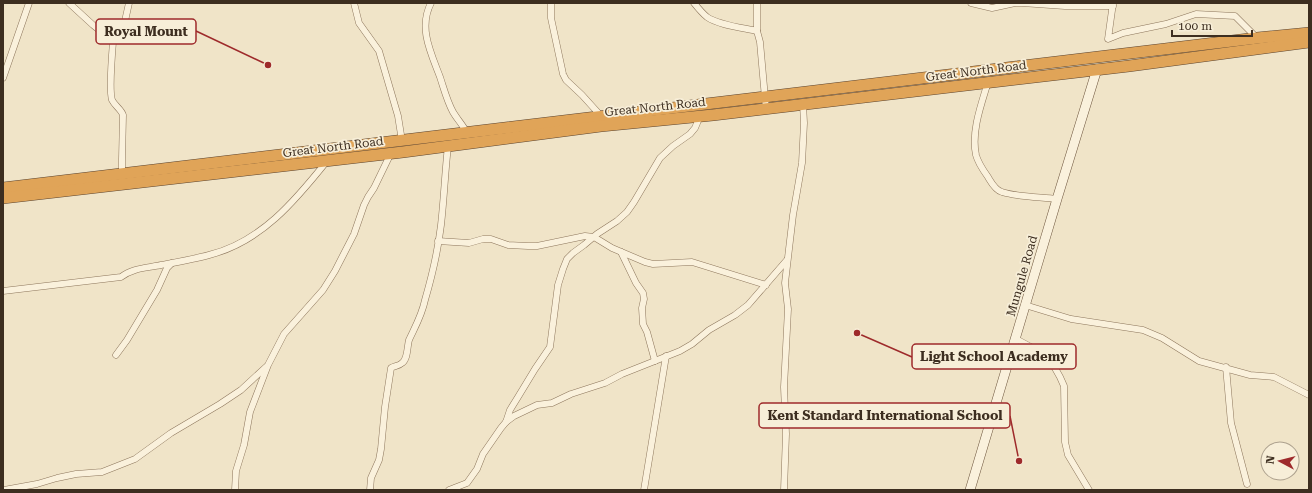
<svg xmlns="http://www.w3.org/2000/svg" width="1312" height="493" font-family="'Roboto Serif',serif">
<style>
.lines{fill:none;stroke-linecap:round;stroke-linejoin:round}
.street-casing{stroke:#8d765c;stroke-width:7}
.secondary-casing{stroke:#6f573f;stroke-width:10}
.highway-casing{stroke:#5b4430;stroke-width:12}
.street{stroke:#faf1dc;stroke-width:6}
.secondary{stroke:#faf1dc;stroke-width:9}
.highway{stroke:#e0a458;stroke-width:11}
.labels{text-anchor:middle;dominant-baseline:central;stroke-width:3.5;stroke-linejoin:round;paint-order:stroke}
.street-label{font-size:12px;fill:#3d2e20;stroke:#f7eed8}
.leader{fill:none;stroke:#9e2a2b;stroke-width:1.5}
.callout-dot{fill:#9e2a2b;stroke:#f7eed8;stroke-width:1.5}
.callout{fill:#f7eed8;stroke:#9e2a2b;stroke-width:1.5}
.callout-label{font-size:13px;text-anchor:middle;font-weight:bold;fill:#3d2e20}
</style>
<rect width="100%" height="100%" fill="#f0e4c8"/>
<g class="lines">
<defs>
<g id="street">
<polyline points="69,3 93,25 98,29 116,35"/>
<polyline points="354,3 359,23 379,51 398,116 402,141"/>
<path d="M431 3C418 28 431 53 440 77 444 89 447 101 453 112 457 119 463 125 467 133"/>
<polyline points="551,3 551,18 563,74 566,80 582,95 601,116"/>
<path d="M694 3C698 8 702 13 707 17 718 25 744 28 757 31"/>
<polyline points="757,3 757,31 760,42 766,109"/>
<polyline points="971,3 992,8 1015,3 1022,3 1065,6 1113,6"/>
<polyline points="1113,3 1108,39 1123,33 1166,24 1196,14 1235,16 1257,38"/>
<polyline points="3,78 29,3"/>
<path d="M988 82C981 105 971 132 976 155 978 163 983 170 988 177 991 182 995 190 1002 192 1017 197 1041 197 1057 199"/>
<path d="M122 174V159L123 115C121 109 115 106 112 100 109 90 112 54 113 42L114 38 125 21 129 3"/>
<polyline points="438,241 469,243 483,239 491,239 508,245 528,246 537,246 585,236 594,237 612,248 645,262 653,264 692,262 766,285"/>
<polyline points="621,252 636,283 643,293 644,299 642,308 643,324 647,332 655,361"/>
<path d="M3 291 121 277C132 268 147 268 161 265 177 262 194 259 209 255 261 242 295 201 327 161"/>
<polyline points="1025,305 1071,319 1143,330 1162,338 1199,361 1250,375 1274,377 1309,395"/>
<polyline points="1016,339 1042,353 1051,361 1060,377 1064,386 1065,442 1068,455 1089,490"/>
<polyline points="116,355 127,340 157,290 167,268 172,263"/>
<polyline points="1226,367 1231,423 1247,484"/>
<polyline points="506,422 510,410 518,397 535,369 550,347 558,285 563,269 567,259 573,253 584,245 597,234 617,221 627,212 634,202 660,158 673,146 690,134 695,128 700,116"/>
<polyline points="4,490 37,484 57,478 76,474 102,472 135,459 171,433 220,404 241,390 266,367"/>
<polyline points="235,490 236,471 244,445 250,412 268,365 284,334 323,290 335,271 354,234 364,205 368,197 374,188 391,153"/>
<path d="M370 490 371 478 379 460 381 449 385 407 391 368C394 366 399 366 402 363 408 359 407 347 409 340 415 327 422 315 425 300 432 276 438 250 441 225 444 199 445 172 448 146"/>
<polyline points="449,490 467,483 477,469 483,454 501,428 506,422 514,416 537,405 552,403 571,394 605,383 622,374 680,351 692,344 709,330 735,315 748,305 787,260"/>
<polyline points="644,490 666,356"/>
<polyline points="784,490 786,434 784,387 788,309 785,283 793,215 802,163 804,123 803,104"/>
</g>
<polyline id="secondary" points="970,490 1057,199 1097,69"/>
<g id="highway">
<polyline points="3,188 1257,38 1309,33"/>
<polyline points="3,198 403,152 601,126 713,115 1129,66 1309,42"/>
</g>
</defs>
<use href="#street" class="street-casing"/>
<use href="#secondary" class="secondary-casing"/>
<use href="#highway" class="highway-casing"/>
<use href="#street" class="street"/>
<use href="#secondary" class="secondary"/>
<use href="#highway" class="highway"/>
</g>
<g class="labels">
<g class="street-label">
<text transform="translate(976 71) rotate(-7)">Great North Road</text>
<text transform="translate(655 107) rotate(-6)">Great North Road</text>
<text transform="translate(333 147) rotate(-7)">Great North Road</text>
<text transform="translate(1022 276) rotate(-74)">Mungule Road</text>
</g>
</g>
<path class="leader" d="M268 65L196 31M857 333L912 357M1019 461L1010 416"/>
<g class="callout-dot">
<circle cx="268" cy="65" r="4"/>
<circle cx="857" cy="333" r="4"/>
<circle cx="1019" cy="461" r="4"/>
</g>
<g class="callout">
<rect x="96" y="19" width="100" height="25" rx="4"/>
<rect x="912" y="344" width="164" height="25" rx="4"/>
<rect x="759" y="403" width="251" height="25" rx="4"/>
</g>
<g class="callout-label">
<text x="146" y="36">Royal Mount</text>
<text x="994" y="361">Light School Academy</text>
<text x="885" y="420">Kent Standard International School</text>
</g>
<rect width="1312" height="493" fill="none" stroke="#3d2e20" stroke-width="8"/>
<g transform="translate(1280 461) rotate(277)"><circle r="19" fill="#f7eed8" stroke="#ada18e"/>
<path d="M0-3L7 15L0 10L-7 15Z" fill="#9e2a2b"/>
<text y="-6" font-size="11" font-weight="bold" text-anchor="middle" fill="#3d2e20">N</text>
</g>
<path d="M1172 30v6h80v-6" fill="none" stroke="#3d2e20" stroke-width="2"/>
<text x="1178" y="30" font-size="12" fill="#3d2e20" stroke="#f7eed8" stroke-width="3" paint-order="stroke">100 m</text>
</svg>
